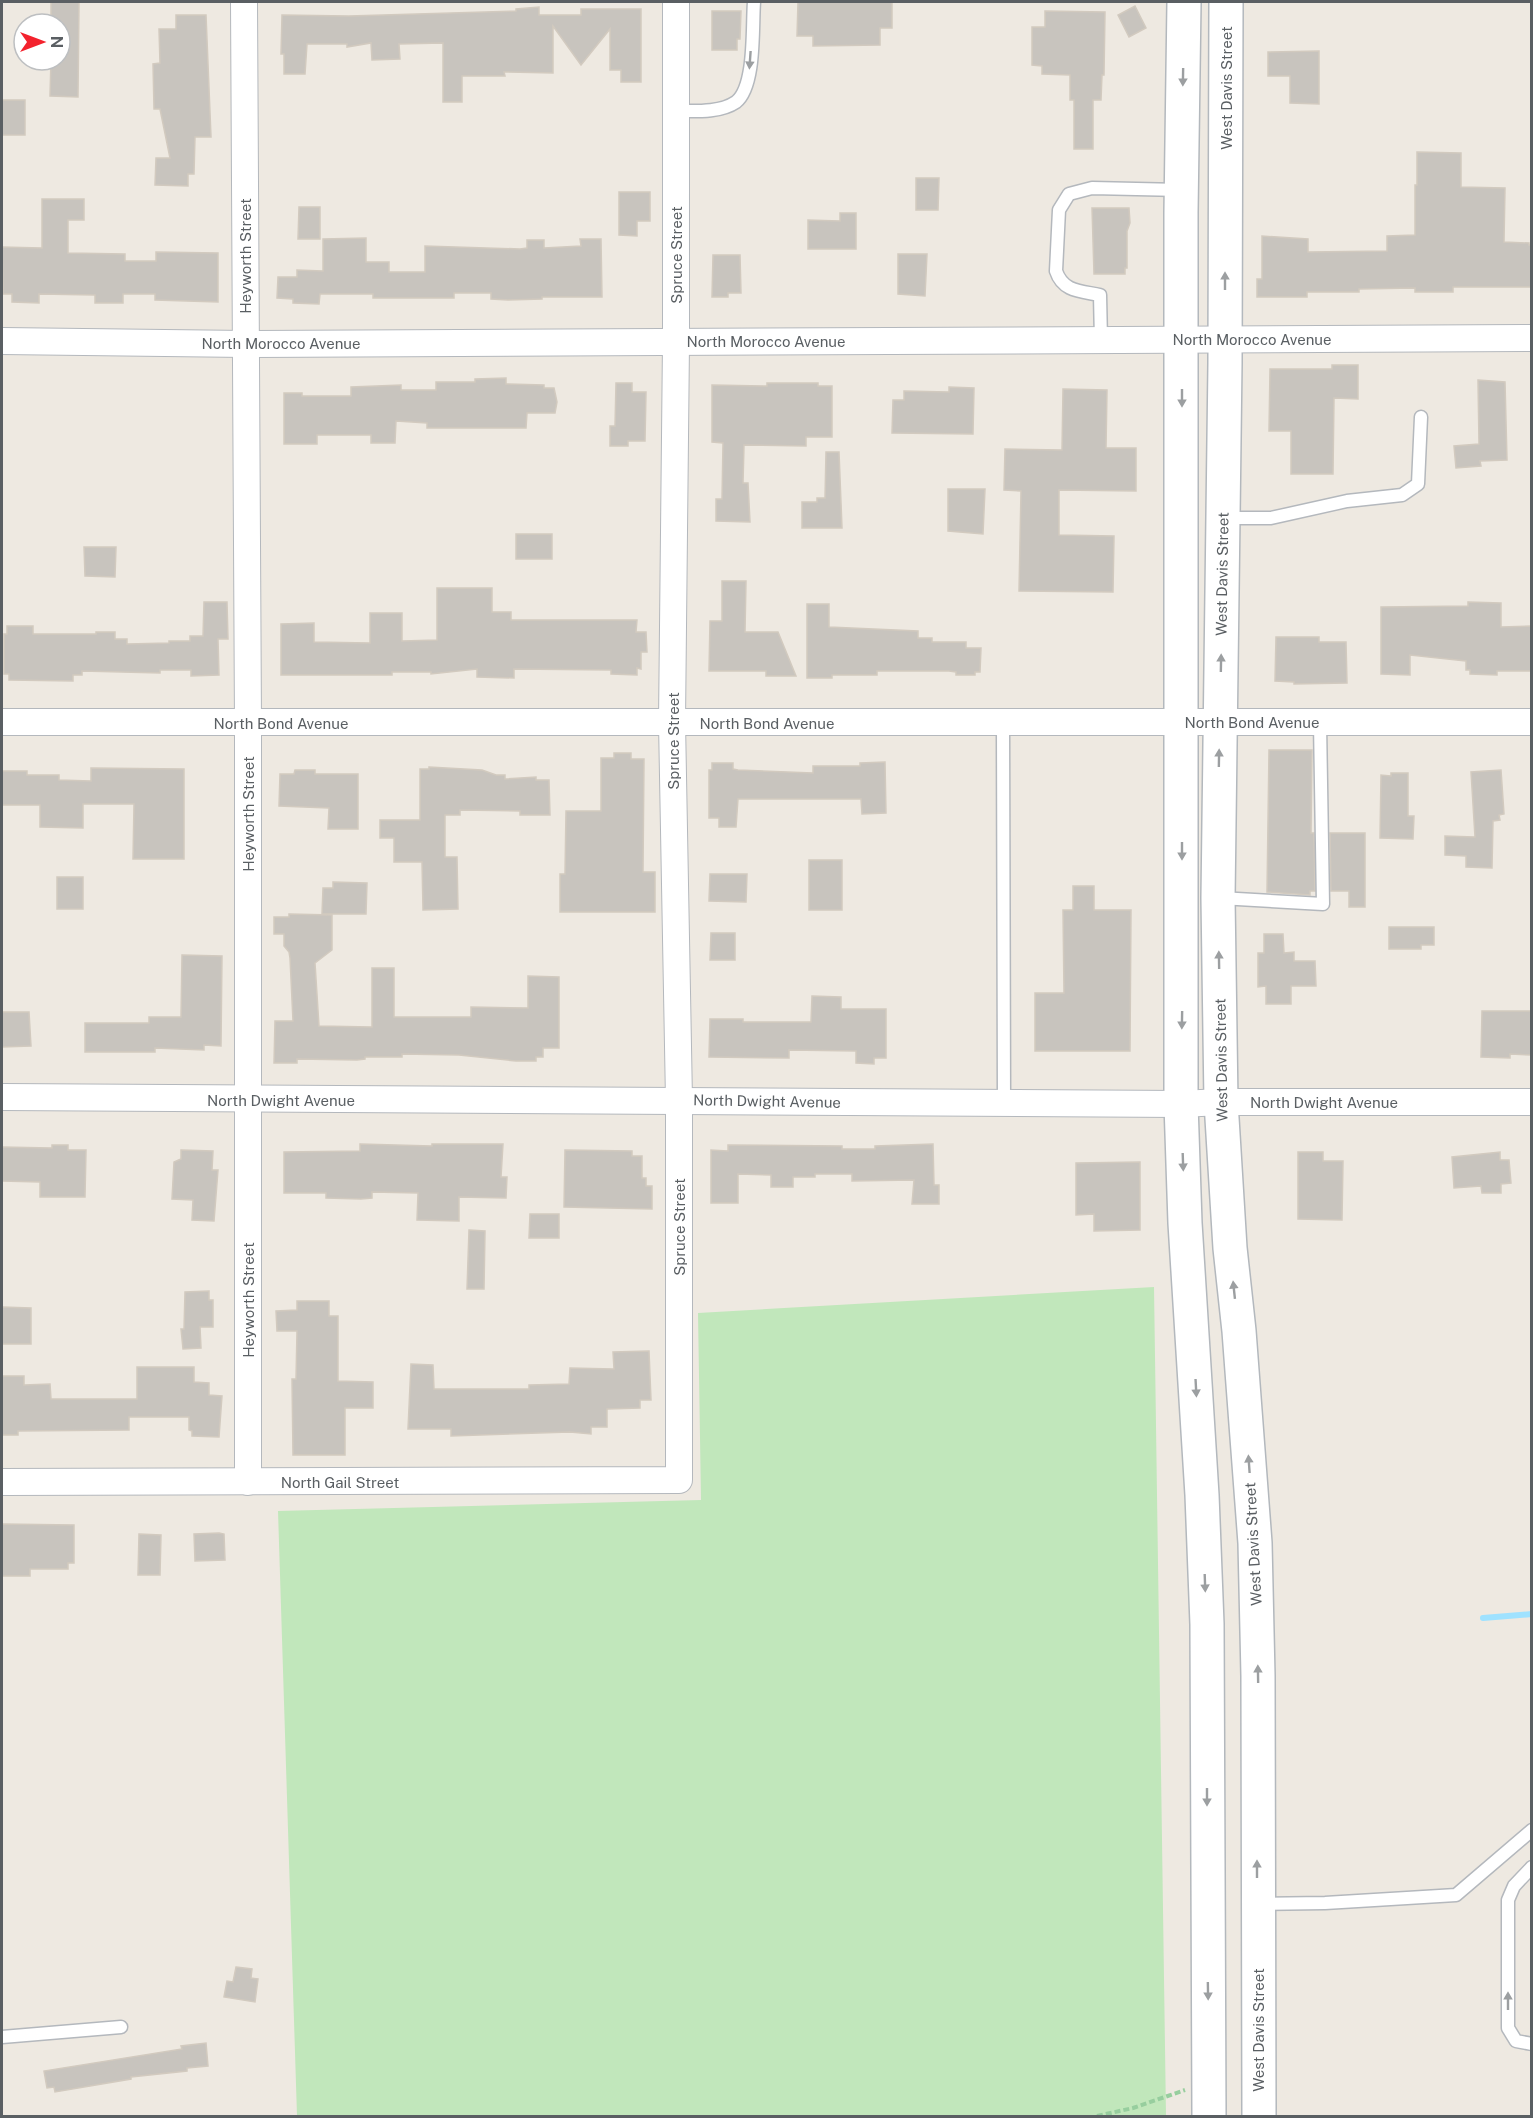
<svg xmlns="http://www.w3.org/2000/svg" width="1533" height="2118" font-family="'Public Sans',sans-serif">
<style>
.green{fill:#c1e7bb}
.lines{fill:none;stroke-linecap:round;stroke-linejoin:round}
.stream{stroke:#9fe2ff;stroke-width:6}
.building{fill:#c8c4be;stroke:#d2cabf;stroke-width:1.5}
.service-casing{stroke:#b4b8bd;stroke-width:15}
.minor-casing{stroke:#b4b8bd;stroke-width:28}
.secondary-casing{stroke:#b3b8bd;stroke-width:36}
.path{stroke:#97ce9e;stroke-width:4;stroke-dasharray:6 3;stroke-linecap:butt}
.service{stroke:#fff;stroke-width:12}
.minor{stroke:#fff;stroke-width:26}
.secondary{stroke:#fff;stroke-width:33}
.oneway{fill:#9c9fa1}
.labels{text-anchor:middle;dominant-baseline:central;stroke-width:4.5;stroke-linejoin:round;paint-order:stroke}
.street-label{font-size:15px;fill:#5a5f63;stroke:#fff}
</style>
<rect width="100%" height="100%" fill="#eee9e1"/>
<polygon class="green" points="1154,1287 1166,2116 297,2116 278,1511 701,1500 698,1313"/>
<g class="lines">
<polyline class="stream" points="1483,1618 1532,1614"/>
</g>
<g class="building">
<polygon points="51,2 79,2 78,97 50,96 51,60 60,60 60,24 51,24"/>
<polygon points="798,2 892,2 892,28 880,28 880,45 813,46 813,36 797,36"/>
<polygon points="1135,6 1146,28 1129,37 1118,15"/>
<polygon points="539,7 539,15 581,15 581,9 641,9 641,82 621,82 621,70 610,70 610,29 581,65 553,26 553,73 504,72 505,76 462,76 462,102 443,102 443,43 399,44 400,59 372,60 371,43 347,47 347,44 307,44 305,74 284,74 284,54 281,54 282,15 349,16 516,11 516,9"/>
<polygon points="712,11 741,11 740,39 737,39 737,50 712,50"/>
<polygon points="1045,11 1105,12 1104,75 1102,75 1101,100 1093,100 1093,149 1074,149 1074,100 1070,100 1070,75 1042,74 1042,66 1032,65 1032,27 1045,27"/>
<polygon points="176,15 206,15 211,137 195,137 194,174 188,174 188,186 155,185 156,158 170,158 160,109 154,109 153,64 160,63 159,29 176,29"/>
<polygon points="1319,51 1319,104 1290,103 1290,76 1268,76 1268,52"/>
<rect x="2" y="100" width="23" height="35"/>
<polygon points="1417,152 1461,153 1461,187 1505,188 1504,242 1529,243 1529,245 1532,245 1532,287 1453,287 1453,292 1415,292 1415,288 1359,289 1359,292 1307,292 1307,297 1257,297 1257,279 1262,279 1262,236 1308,239 1308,252 1387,251 1387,236 1415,235 1415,185 1417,185"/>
<polygon points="916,178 939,178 938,210 916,210"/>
<polygon points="619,192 650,192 650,221 637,221 637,236 619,235"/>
<polygon points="42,199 84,199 84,220 68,220 68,253 125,254 125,261 156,261 156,252 218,253 218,302 155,300 155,294 123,294 123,303 95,303 95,295 39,294 39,303 12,302 12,294 3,294 2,247 42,248"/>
<polygon points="299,207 320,207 320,239 298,239"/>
<polygon points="1092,208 1129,208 1130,223 1127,231 1127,268 1125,268 1125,274 1094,274"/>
<polygon points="840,213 856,213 856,249 808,249 808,220 840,221"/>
<polygon points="366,238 366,262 389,262 389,272 425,272 425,246 520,249 527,248 527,240 544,240 544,248 581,246 580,239 601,239 602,297 542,297 542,299 508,300 491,299 491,293 454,293 454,298 373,298 373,294 320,294 319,304 293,303 293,299 277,298 278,277 297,277 297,270 323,271 323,239"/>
<polygon points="898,254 927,254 925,296 898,294"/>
<polygon points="713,255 740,255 741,293 728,293 728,297 712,297"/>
<polygon points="1332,365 1358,365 1358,399 1334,398 1333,474 1291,474 1291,431 1269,431 1270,369 1332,369"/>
<polygon points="506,378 506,384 544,385 544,388 554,388 557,402 555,413 527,413 526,428 427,428 427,423 396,421 395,443 371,443 371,435 317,435 317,444 284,444 284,393 302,393 302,396 351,396 351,387 401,385 401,390 436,390 436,382 475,382 475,379"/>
<polygon points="1478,380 1505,382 1507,460 1480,461 1481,466 1456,468 1454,446 1479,444"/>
<polygon points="616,383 632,383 632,392 646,392 645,441 628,441 628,446 610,446 610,426 615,426"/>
<polygon points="767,383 818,383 818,386 832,386 832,437 806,437 806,446 744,445 743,483 748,483 750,522 716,521 716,499 722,499 723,443 712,442 712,385 767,386"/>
<polygon points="949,387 974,388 973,434 892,433 893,400 904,400 904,391 949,392"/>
<polygon points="1063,389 1107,390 1106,448 1136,448 1136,491 1059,490 1059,535 1114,536 1113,592 1019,591 1021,491 1004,490 1005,449 1062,450"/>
<polygon points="826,452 839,452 842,528 802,528 802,502 817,502 817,498 825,498"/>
<polygon points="948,489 985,489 983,534 948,531"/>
<rect x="516" y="534" width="36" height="25"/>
<polygon points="84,547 116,547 115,577 85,576"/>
<polygon points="722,581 746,581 745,632 778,632 796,676 766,676 766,671 709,671 710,621 722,621"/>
<polygon points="437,588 492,588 492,612 511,612 511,620 637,620 636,632 646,632 647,652 641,652 641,669 637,668 637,675 611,674 611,670 514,669 514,678 477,677 477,669 431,674 431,672 392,672 392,675 281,675 281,624 314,623 314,642 370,643 370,613 402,613 402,641 437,640"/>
<polygon points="204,602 227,602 228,639 218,639 219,675 191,676 191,670 160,670 160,673 82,671 82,675 73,675 73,681 9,680 9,674 4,674 4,634 7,634 7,626 33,626 33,634 96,634 96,632 115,632 115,639 127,639 127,644 169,643 169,641 190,641 190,636 203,636"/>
<polygon points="1468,602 1501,603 1501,627 1532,626 1532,671 1497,671 1497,675 1470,674 1470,670 1466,670 1466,661 1410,655 1410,675 1381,674 1381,607 1468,606"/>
<polygon points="807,604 829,604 829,627 918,631 918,638 932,638 932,642 966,642 966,648 981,648 980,672 975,672 975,675 956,675 956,672 949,671 877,671 877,675 832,675 832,678 807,678"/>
<polygon points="1276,637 1319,637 1319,642 1346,642 1347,683 1294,684 1294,682 1275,681"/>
<polygon points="1269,750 1312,750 1311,833 1314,833 1315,891 1310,891 1310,895 1267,892"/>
<polygon points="614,753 631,753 631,759 644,759 643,872 655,872 655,912 560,912 560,874 565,874 566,811 601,811 601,758 614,758"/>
<polygon points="885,762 886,813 862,814 861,799 738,799 736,827 719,827 719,818 709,818 709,770 712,770 712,763 733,763 733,769 738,770 813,773 813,766 860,766 860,763"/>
<polygon points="429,767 482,770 496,775 505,775 505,779 536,777 536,780 549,780 550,815 520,815 520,811 460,810 460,815 445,815 445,857 457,857 458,909 423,910 422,862 394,862 394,838 380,838 380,820 420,820 420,769 429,769"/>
<polygon points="91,768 184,769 184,859 133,859 134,804 83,804 83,828 40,827 40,805 2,805 2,771 27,771 27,775 59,775 59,780 91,781"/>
<polygon points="295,770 315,770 315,774 358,774 358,829 328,829 329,808 279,806 280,774 294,774"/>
<polygon points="1501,770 1504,814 1499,815 1500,820 1493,821 1492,868 1466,867 1466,856 1445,855 1445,836 1475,837 1471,772"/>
<polygon points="1391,773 1408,773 1408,816 1414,816 1413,839 1380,838 1381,775 1391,776"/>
<polygon points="1330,833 1365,833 1365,907 1349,907 1349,891 1331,891"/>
<rect x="809" y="860" width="33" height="50"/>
<polygon points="710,874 747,874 746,902 709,901"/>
<rect x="57" y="877" width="26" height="32"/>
<polygon points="333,882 367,883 366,914 322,914 323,888 333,888"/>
<polygon points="1073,886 1094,886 1094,910 1131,910 1130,1051 1035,1051 1035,993 1064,993 1063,910 1073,910"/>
<polygon points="289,914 332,915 332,950 315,963 319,1026 372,1027 372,968 394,968 394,1017 471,1017 471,1007 528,1008 528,976 559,977 559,1048 543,1048 543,1057 536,1057 536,1061 516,1061 459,1055 402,1054 402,1057 365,1057 365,1059 357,1060 297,1059 297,1063 274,1063 275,1021 293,1021 290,958 289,952 284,946 284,934 274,934 274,917 289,917"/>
<polygon points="1389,927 1434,927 1434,945 1421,945 1421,949 1389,949"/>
<polygon points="711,933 735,933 735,960 710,960"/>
<polygon points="1264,934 1283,934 1284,953 1294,952 1294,961 1315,961 1316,986 1291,986 1291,1004 1266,1004 1266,986 1258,987 1258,953 1264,953"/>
<polygon points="182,955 222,956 221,1046 204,1045 204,1050 155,1048 155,1052 85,1052 85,1023 149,1023 149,1017 181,1017"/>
<polygon points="812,996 841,997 841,1009 886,1009 886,1058 874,1058 874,1064 856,1063 856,1051 789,1050 789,1058 709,1057 710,1019 743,1019 743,1022 811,1022"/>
<polygon points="1482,1011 1532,1011 1532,1055 1510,1054 1510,1058 1481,1057"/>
<polygon points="2,1012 29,1012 31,1046 2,1047"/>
<polygon points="360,1144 432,1146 432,1144 503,1144 501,1177 507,1177 506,1198 459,1197 459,1221 417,1220 418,1193 372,1192 372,1198 361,1199 326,1198 326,1193 284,1193 284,1152 360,1151"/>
<polygon points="933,1144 934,1185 939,1185 939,1204 912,1204 914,1180 852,1181 852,1174 815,1174 815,1177 793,1177 793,1187 771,1187 771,1175 738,1174 738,1203 711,1203 711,1150 728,1151 728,1145 842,1146 842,1149 875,1149 875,1146"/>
<polygon points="52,1145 68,1145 68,1150 86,1150 85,1197 40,1197 40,1182 2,1181 2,1147 52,1148"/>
<polygon points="181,1150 213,1151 212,1170 218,1170 214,1221 192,1220 193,1200 172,1199 174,1162 181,1159"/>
<polygon points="565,1150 632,1151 632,1156 642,1156 642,1178 646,1178 646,1186 652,1186 652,1209 564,1207"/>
<polygon points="1298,1152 1323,1152 1323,1161 1343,1161 1342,1220 1298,1219"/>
<polygon points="1500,1152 1500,1160 1509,1160 1511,1183 1501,1184 1501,1193 1482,1193 1481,1186 1454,1188 1452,1157"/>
<polygon points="1140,1162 1140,1230 1094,1231 1094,1214 1076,1215 1076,1163"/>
<polygon points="530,1214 559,1214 559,1238 529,1238"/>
<polygon points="469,1230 485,1231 484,1289 467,1289"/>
<polygon points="209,1291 209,1300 213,1300 213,1327 200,1327 201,1348 183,1349 181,1329 184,1329 185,1292"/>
<polygon points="297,1301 329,1301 329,1316 338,1316 338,1381 373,1382 373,1408 345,1408 345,1455 293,1455 292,1379 296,1379 297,1331 277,1331 276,1311 297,1310"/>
<polygon points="2,1307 31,1308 31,1344 2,1344"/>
<polygon points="649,1351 651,1400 640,1400 640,1408 607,1409 607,1427 591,1427 591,1434 570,1432 451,1436 451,1429 408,1429 411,1364 433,1365 434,1389 529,1389 529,1385 569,1384 570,1368 614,1369 613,1352"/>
<polygon points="137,1367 194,1367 194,1382 209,1383 209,1395 222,1396 219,1437 192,1436 192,1431 189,1430 189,1417 129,1417 129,1430 18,1431 18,1435 2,1435 2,1376 24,1376 24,1385 50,1384 51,1399 137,1399"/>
<polygon points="2,1524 74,1525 74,1563 68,1563 68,1569 30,1569 30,1576 2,1576"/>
<polygon points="219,1533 224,1534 225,1560 195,1561 194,1534"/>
<polygon points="139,1534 161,1535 160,1575 138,1575"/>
<polygon points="236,1967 252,1969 251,1978 258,1979 255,2002 224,1997 227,1981 233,1982"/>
<polygon points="206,2043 208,2066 187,2068 187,2071 131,2077 131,2079 55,2092 54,2087 47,2088 44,2071 182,2049 181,2046"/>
</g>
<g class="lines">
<defs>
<g id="service">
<path d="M676 111C694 111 720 113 736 102 756 86 752 26 754 2"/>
<path d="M1101 341 1100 295C1081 291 1063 292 1056 271L1059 210 1069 194 1092 188 1181 190"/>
<polyline points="1225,518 1271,518 1347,501 1402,495 1418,484 1421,417"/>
<polyline points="1003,724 1004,1103"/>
<polyline points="1220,898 1323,904 1320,723"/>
<polyline points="1532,1867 1514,1886 1508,1900 1508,2028 1516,2041 1532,2044"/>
<polyline points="1260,1904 1325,1903 1456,1895 1532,1830"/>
<polyline points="2,2037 121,2027"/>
</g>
<g id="minor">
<polyline points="244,2 248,723 248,1482"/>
<polyline points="2,341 246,344 1532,338"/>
<polyline points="2,722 1532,722"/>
<polyline points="2,1097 1181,1104 1221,1102 1532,1102"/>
<polyline points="2,1482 679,1480 679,1100 672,722 676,342 676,2"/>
</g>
<g id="secondary">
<polyline points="1184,2 1181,212 1181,1104 1185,1223 1202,1495 1207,1624 1209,2116"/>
<polyline points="1226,2 1225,363 1218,898 1221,1102 1230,1248 1239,1331 1255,1543 1258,1676 1259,2116"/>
</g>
</defs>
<use href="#service" class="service-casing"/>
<use href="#minor" class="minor-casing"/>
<use href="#secondary" class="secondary-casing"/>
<polyline class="path" points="1097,2116 1133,2108 1185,2090"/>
<use href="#service" class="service"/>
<use href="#minor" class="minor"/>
<use href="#secondary" class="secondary"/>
</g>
<defs><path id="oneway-solid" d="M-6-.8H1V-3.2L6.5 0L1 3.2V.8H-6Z" transform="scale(1.5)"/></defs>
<g class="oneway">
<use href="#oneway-solid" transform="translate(750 60) rotate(94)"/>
<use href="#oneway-solid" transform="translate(1183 77) rotate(91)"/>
<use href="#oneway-solid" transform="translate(1225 281) rotate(-90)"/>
<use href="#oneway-solid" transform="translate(1182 398) rotate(90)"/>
<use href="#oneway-solid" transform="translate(1221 663) rotate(-89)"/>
<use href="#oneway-solid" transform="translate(1219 758) rotate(-89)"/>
<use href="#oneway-solid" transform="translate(1182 851) rotate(90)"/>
<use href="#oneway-solid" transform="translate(1219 960) rotate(-91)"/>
<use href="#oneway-solid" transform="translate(1182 1020) rotate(91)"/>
<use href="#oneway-solid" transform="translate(1183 1162) rotate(88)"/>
<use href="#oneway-solid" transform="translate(1234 1290) rotate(-96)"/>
<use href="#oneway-solid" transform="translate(1196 1388) rotate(87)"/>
<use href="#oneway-solid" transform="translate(1249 1464) rotate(-94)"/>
<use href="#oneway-solid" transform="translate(1205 1583) rotate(88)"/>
<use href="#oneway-solid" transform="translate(1258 1674) rotate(-91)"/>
<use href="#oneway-solid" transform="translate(1207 1797) rotate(90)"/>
<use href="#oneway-solid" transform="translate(1257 1869) rotate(-90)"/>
<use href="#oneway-solid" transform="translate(1208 1991) rotate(89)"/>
<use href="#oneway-solid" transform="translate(1508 2001) rotate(-90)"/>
</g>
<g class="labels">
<g class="street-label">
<text transform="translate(1226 88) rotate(-90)">West Davis Street</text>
<text transform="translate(676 255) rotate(-90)">Spruce Street</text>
<text transform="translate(245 256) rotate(-90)">Heyworth Street</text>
<text x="1252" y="339">North Morocco Avenue</text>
<text x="766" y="341">North Morocco Avenue</text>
<text x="281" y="343">North Morocco Avenue</text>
<text transform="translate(1222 574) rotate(-89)">West Davis Street</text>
<text x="1252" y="722">North Bond Avenue</text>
<text x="281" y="723">North Bond Avenue</text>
<text x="767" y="723">North Bond Avenue</text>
<text transform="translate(673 741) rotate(-90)">Spruce Street</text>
<text transform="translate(248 814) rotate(-90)">Heyworth Street</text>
<text transform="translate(1221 1060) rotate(-91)">West Davis Street</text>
<text x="281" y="1100">North Dwight Avenue</text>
<text transform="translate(767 1101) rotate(1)">North Dwight Avenue</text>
<text x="1324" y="1102">North Dwight Avenue</text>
<text transform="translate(679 1227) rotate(-90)">Spruce Street</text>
<text transform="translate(248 1300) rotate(-90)">Heyworth Street</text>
<text x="340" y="1482">North Gail Street</text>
<text transform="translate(1253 1544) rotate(-93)">West Davis Street</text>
<text transform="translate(1258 2030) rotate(-90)">West Davis Street</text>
</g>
</g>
<rect width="1533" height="2118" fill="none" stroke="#5a5f63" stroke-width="6"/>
<g transform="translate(42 42) rotate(90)"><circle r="28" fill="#ffffff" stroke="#bdbfc1" stroke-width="1.5"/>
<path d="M0-4.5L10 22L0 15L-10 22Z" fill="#f3222d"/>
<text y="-9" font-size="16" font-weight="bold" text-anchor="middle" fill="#5a5f63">N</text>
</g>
</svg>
